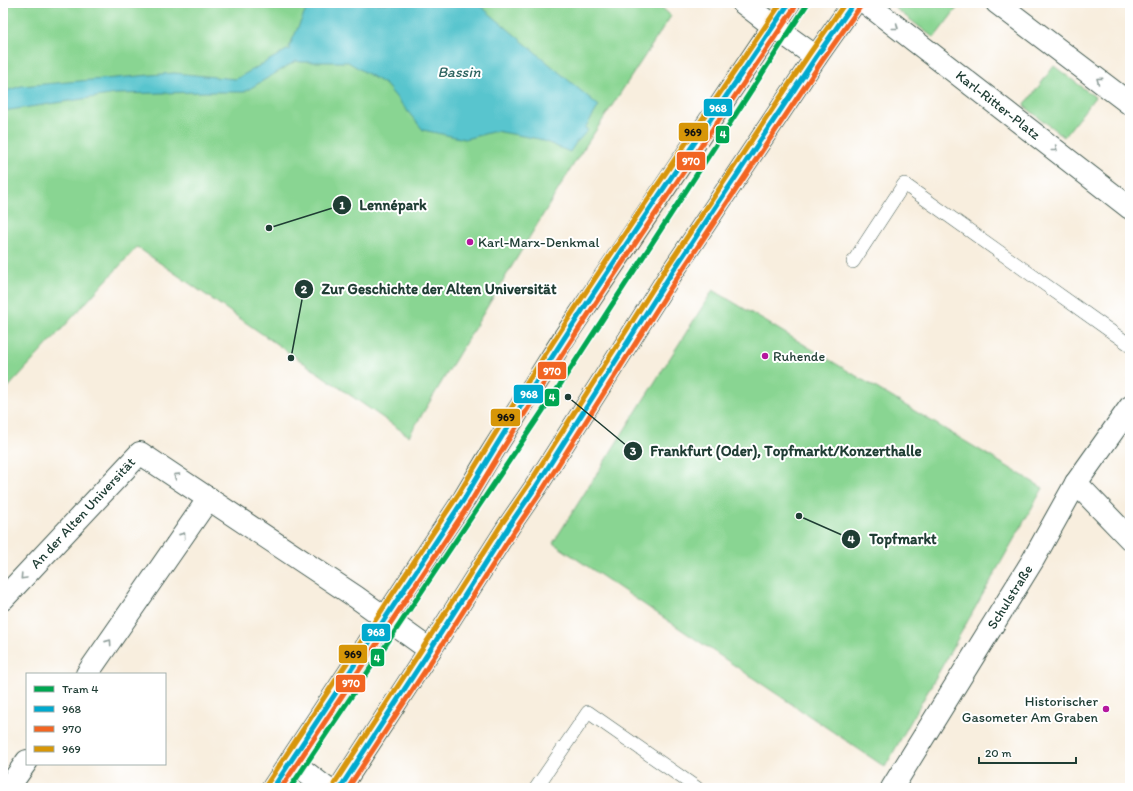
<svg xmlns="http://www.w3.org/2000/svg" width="1133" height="791" font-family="Itim,sans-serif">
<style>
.green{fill:#89d592;stroke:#548963}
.water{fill:#58c5ce;stroke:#3c8181}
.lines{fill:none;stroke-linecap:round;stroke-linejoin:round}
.lane-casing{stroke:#40584e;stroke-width:14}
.street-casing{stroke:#40584e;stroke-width:24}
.secondary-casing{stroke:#40584e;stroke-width:24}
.lane{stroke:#fff;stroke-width:13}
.street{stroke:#fff;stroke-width:22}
.secondary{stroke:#fce6c4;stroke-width:22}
.bus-1-casing{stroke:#fff;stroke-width:8}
.bus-2-casing{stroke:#fff;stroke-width:8}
.bus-3-casing{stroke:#fff;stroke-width:8}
.bus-1{stroke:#00a9ce;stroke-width:5}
.bus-2{stroke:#f26522;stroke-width:5}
.bus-3{stroke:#d79608;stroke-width:5}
.tram-1-casing{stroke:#fff;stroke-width:8}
.tram-1{stroke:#00a651;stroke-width:5}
.oneway{stroke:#8f9e9a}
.poi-dot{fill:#b5179e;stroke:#fff;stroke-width:1.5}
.labels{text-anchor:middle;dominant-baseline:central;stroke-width:4;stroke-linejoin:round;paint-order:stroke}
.street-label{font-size:14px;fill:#1f3d34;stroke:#fff}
.poi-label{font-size:14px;fill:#1f3d34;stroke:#fff;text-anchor:start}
.water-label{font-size:15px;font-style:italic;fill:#306662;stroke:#fff}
.leader{fill:none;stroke:#1f3d34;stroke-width:1.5}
.callout-dot{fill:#1f3d34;stroke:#fff;stroke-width:1.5}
.mark-label{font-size:12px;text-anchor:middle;font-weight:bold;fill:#fff}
.callout-label{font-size:15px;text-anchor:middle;font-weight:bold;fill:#1f3d34;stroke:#fff;stroke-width:4;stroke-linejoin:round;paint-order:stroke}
.line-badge{stroke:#fff;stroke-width:1.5}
.badge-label{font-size:11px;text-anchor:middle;font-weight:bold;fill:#fff}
.pale-badge-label{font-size:11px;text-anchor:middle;font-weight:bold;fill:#111}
</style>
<rect width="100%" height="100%" fill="#fff"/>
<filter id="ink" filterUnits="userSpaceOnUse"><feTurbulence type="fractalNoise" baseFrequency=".025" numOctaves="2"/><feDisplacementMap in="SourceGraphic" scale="8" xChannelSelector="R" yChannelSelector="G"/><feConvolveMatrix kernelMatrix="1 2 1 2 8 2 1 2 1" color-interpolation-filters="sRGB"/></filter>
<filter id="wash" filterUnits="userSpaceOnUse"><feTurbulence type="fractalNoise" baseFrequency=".012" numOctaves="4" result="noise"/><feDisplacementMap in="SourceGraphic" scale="16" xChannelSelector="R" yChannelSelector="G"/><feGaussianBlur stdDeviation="0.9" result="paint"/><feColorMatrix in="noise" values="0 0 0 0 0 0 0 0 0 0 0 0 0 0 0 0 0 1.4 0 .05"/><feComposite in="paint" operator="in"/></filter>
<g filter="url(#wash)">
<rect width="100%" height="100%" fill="#f8eede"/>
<g class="green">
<polygon points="3,3 657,3 671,16 575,162 409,436 137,247 3,393"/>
<polygon points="898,3 961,3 934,38 895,8"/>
<polygon points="1054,66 1095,97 1064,137 1024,106"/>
<polygon points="713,290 1043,488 885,767 553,543"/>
</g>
<polygon class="water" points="307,3 477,3 599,106 585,128 588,130 578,141 577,141 570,152 539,139 496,131 465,139 423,130 386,85 348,62 301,62 296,61 244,92 205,92 116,94 3,111 3,92 21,86 174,73 236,79 287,50 291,49 289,47 306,10"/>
</g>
<g filter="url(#ink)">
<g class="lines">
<defs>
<g id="lane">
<polyline points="853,262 904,184 1130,345"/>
<polyline points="536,788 588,712 697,788"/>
</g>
<g id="street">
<polyline points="743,3 773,26 816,57"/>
<polyline points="866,3 1130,208"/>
<polyline points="997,3 1130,104"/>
<polyline points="1076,483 1130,539"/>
<polyline points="3,599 140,453 356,597 430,650"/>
<polyline points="87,674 209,498"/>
<polyline points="291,761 326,788"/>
<polyline points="8,788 27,761"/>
<polyline points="892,788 1033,560 1076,483 1130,407"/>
</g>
<g id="secondary">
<polyline points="273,788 464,499 486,462 564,338 789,3"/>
<polyline points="340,788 430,650 509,526 535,488 669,277 816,57 854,3"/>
</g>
</defs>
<use href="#lane" class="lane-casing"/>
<use href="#street" class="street-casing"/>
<use href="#secondary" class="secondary-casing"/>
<use href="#lane" class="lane"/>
<use href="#street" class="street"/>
<use href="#secondary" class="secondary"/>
<defs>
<g id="bus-1">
<path d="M273 788 464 499C565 329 679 167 789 3"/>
<polyline points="340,788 430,650 509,526 535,488 669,277 816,57 854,3"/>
</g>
<g id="bus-2">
<path d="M281 788 470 503C571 333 685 171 795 7"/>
<polyline points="348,788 436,654 515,530 541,492 675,281 822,61 860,7"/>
</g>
<g id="bus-3">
<path d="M267 784 458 495C558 327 671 166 781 3"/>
<polyline points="334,784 424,646 503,522 529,484 663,273 810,53 845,3"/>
</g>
</defs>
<use href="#bus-1" class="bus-1-casing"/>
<use href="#bus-2" class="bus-2-casing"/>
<use href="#bus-3" class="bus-3-casing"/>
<use href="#bus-1" class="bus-1"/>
<use href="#bus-2" class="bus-2"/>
<use href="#bus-3" class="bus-3"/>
<defs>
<polyline id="tram-1" points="290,788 556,391 808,3"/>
</defs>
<use href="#tram-1" class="tram-1-casing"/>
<use href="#tram-1" class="tram-1"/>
</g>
<defs><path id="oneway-chevron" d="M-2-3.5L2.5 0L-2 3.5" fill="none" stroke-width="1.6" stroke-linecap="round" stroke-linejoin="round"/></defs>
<g class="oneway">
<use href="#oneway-chevron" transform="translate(896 27) rotate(38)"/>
<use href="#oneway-chevron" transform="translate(1099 80) rotate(-143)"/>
<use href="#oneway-chevron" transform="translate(1055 149) rotate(38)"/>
<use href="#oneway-chevron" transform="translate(176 476) rotate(-147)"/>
<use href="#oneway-chevron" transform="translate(183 535) rotate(-55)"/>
<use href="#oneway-chevron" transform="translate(23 577) rotate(133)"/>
<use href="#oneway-chevron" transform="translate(109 642) rotate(-55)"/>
</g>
</g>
<g class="poi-dot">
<circle cx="470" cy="242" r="4"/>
<circle cx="765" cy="356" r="4"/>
<circle cx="1106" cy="709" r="4"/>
</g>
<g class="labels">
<g class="street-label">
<text transform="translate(998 105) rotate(38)">Karl-Ritter-Platz</text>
<text transform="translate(83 513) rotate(-47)">An der Alten Universität</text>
<text transform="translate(1010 597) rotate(-58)">Schulstraße</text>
</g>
<g class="poi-label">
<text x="478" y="242">Karl-Marx-Denkmal</text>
<text x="773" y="356">Ruhende</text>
<text x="1098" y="701" text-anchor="end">Historischer<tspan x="1098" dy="16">Gasometer Am Graben</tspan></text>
</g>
<g class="water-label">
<text x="459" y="72">Bassin</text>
</g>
</g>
<path class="leader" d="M269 228L342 205M291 358L304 289M568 397L633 451M799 516L851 539"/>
<g class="callout-dot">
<circle cx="269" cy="228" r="4"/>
<circle cx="291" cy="358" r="4"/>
<circle cx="568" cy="397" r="4"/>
<circle cx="799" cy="516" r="4"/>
<circle cx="342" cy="205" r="10"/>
<circle cx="304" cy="289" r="10"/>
<circle cx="633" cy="451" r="10"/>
<circle cx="851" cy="539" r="10"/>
</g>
<g class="mark-label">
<text x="342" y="209">1</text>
<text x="304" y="293">2</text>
<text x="633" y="455">3</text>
<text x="851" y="543">4</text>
</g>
<g class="callout-label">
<text x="393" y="210">Lennépark</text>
<text x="439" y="294">Zur Geschichte der Alten Universität</text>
<text x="786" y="456">Frankfurt (Oder), Topfmarkt/Konzerthalle</text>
<text x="903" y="544">Topfmarkt</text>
</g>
<g class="line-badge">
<rect x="703" y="98" width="30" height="19" rx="4" fill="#00a9ce"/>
<rect x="678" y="122" width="31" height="20" rx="4" fill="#d79608"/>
<rect x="715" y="125" width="15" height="19" rx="4" fill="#00a651"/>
<rect x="676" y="151" width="30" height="20" rx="4" fill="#f26522"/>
<rect x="537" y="361" width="30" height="19" rx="4" fill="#f26522"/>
<rect x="513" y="384" width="31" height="20" rx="4" fill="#00a9ce"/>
<rect x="544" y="388" width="16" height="19" rx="4" fill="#00a651"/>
<rect x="490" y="408" width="31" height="19" rx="4" fill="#d79608"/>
<rect x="361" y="623" width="30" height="19" rx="4" fill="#00a9ce"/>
<rect x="338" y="644" width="30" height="20" rx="4" fill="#d79608"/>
<rect x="370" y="648" width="15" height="19" rx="4" fill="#00a651"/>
<rect x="335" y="674" width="31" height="19" rx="4" fill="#f26522"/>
</g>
<g class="badge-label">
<text x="718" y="112">968</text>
<text x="723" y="138">4</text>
<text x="691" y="165">970</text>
<text x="552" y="375">970</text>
<text x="529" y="398">968</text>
<text x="552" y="401">4</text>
<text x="376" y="636">968</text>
<text x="377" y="662">4</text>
<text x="351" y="687">970</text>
</g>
<g class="pale-badge-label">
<text x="693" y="136">969</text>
<text x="506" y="421">969</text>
<text x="353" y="658">969</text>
</g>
<rect width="1133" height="791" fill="none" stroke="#fff" stroke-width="16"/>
<rect x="26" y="673" width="140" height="92" fill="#ffffff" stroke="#a5b1ae"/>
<rect x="34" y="686" width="20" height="6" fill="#00a651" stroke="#a5b1ae"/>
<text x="62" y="693" font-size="12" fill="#1f3d34">Tram 4</text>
<rect x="34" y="706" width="20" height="6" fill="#00a9ce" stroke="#a5b1ae"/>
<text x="62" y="713" font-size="12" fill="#1f3d34">968</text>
<rect x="34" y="726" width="20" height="6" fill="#f26522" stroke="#a5b1ae"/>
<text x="62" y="733" font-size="12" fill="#1f3d34">970</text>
<rect x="34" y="746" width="20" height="6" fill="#d79608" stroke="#a5b1ae"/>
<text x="62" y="753" font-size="12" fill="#1f3d34">969</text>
<path d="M979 757v6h97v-6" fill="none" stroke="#1f3d34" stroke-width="2"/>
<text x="985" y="757" font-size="12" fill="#1f3d34" stroke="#ffffff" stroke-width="3" paint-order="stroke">20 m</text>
</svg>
